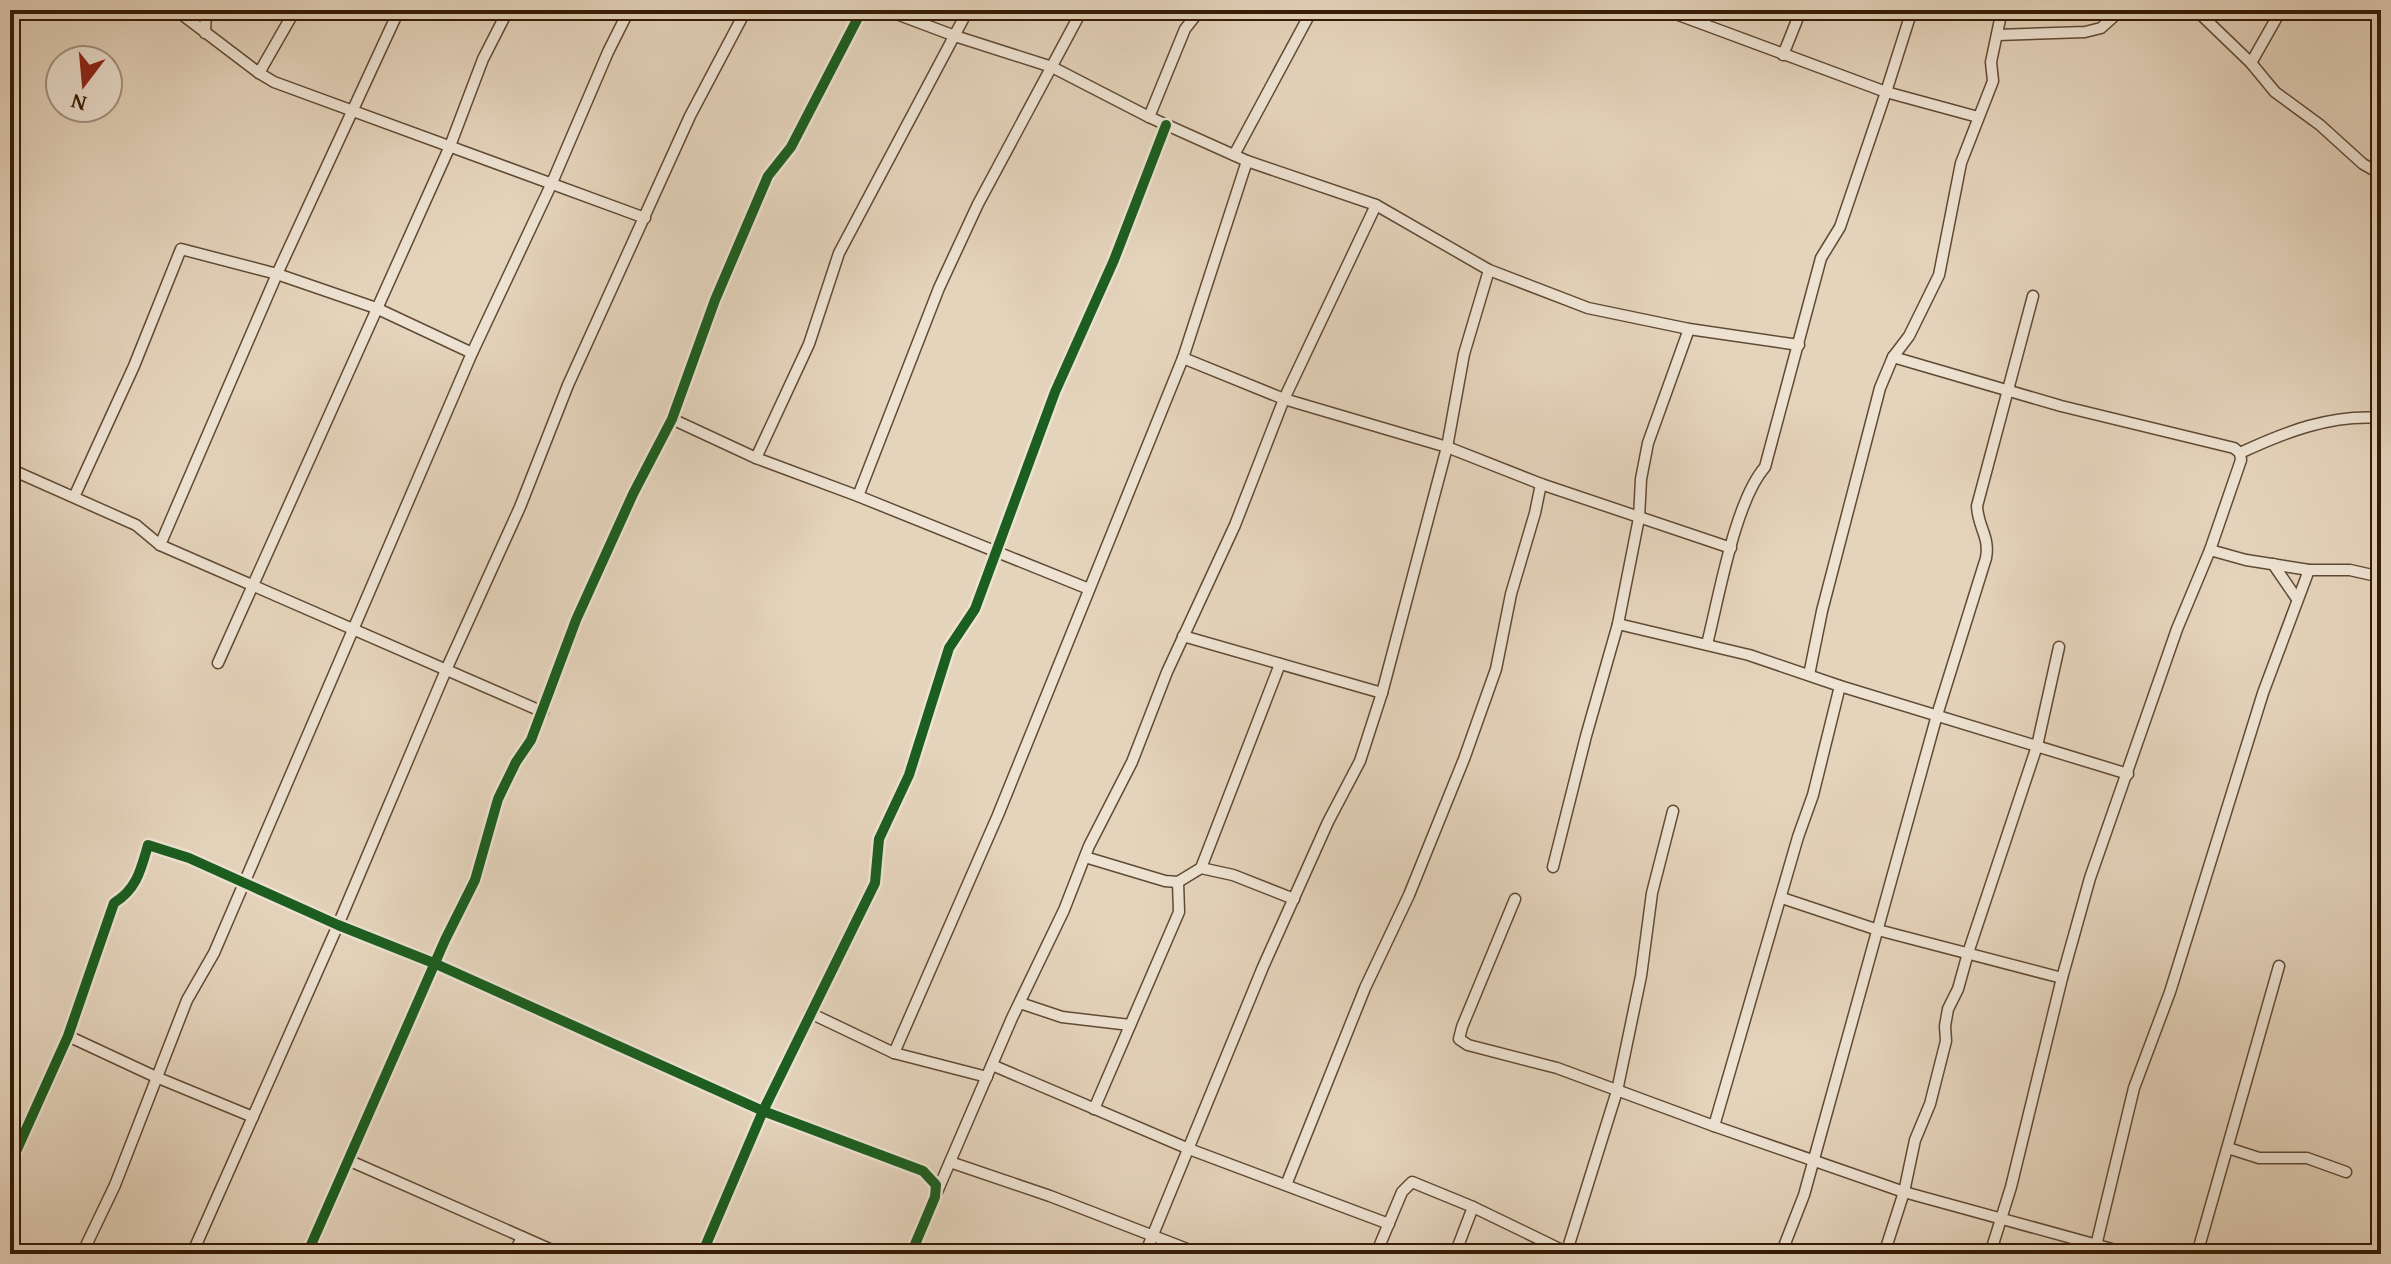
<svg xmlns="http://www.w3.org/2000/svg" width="2391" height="1264" font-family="'Gentium Book Plus',serif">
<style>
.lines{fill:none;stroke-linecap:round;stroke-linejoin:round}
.minor-casing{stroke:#614a33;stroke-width:13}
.minor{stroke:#eee3d3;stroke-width:10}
.cycleway-casing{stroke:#eee3d3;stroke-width:15}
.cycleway{stroke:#1b5e20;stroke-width:10}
</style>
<rect width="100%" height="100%" fill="#e5d4bc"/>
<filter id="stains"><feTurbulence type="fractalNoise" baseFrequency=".0025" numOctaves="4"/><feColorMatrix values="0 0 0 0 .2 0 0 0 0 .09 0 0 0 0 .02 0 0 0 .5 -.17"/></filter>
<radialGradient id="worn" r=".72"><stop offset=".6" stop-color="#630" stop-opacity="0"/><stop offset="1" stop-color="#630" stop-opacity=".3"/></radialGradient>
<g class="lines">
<defs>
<g id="minor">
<polyline points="176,10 259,73 274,82 645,218"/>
<polyline points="886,10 955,36 1052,67 1149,117 1247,161 1376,205 1489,270 1588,308 1689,329 1799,345"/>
<path d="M1665 10 1886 92 1840 227 1821 258 1765 467C1735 501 1719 597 1707 644"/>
<polyline points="1912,10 1886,92 1978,117"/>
<polyline points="2196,10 2251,63 2275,92 2320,125 2363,164 2381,174"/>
<polyline points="205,33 206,10"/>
<polyline points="1997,35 2085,32 2101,28 2121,10"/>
<polyline points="1783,55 1801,10"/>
<polyline points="2251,63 2281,10"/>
<polyline points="259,73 295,10"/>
<polyline points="1149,117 1185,29 1200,10"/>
<polyline points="1234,155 1312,10"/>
<polyline points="1893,357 2061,406 2234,448 2240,453 2241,460 2210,550 2177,629 2090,878 2062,978 2011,1187 1990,1254"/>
<polyline points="1183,358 1284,399 1447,447 1541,484 1731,548"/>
<polyline points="672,419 756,458 858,496 1089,589"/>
<path d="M2240 453C2285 432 2331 414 2381 418"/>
<polyline points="756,458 809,344 839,253 968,10"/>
<polyline points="10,469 136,525 160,545 543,712"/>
<polyline points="858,496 939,288 978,204 1082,10"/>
<polyline points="74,497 134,366 181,249 277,274 376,308 472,353"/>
<polyline points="160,545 277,274 399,10"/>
<polyline points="2210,550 2246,560 2309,570 2350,570 2381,577"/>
<polyline points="2273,564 2297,599"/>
<polyline points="1618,624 1749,655 1840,686 2128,774"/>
<polyline points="1183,636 1382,693"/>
<polyline points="218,663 450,146 483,59 508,10"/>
<polyline points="1809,675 1822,611 1880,388 1893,357 1909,336 1939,275 1961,163 1993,81 1991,62 2002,10"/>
<polyline points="1085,857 1165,881 1178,882 1201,868 1233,875 1294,899"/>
<polyline points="1553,867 1586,736 1618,624 1639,518 1641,479 1648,443 1689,329"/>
<polyline points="1201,868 1280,664"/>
<polyline points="1782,898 1878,930 2062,978"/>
<polyline points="1515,899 1462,1027 1459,1039 1468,1045 1557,1068 1714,1126 1904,1192 2130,1254"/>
<polyline points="1020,1003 1062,1017 1130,1025"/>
<polyline points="810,1013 894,1053 987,1077"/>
<polyline points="68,1036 156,1077 253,1117"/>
<polyline points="894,1053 998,815 1183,358 1247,161"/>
<polyline points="992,1065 1189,1149 1389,1224"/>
<polyline points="1094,1109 1179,912 1178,882"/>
<polyline points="1714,1126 1798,837 1813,795 1840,686"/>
<polyline points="2228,1148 2259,1158 2307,1158 2346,1172"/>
<polyline points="348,1160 561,1254"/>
<polyline points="950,1162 1050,1196 1200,1254"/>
<path d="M10 1165 68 1036 114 903C137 889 141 869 148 845L189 858 338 925 436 964 763 1111 923 1171 936 1185 935 1197 911 1254"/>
<polyline points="1286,1185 1365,988 1409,895 1464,759 1496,669 1511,594 1535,513 1541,484"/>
<polyline points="937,1192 1012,1018 1064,910 1089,846 1132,762 1167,672 1235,525 1284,399 1376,205"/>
<polyline points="10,1248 22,1254"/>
<polyline points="82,1254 115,1185 187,1000 214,953 472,353 551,185 608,52 629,10"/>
<polyline points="192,1254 338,925 446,670 520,507 568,385 690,116 746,10"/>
<polyline points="307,1254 445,940 475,880 498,799 516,762 531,740 576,620 633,494 672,419 715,300 768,176 791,147 862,10"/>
<polyline points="514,1254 522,1237"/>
<polyline points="702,1254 763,1111 875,883 879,839 909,775 949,648 975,609 1055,392 1114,260 1166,125"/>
<polyline points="1145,1254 1263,967 1328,822 1360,761 1382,693 1447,447 1464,354 1489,270"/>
<polyline points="1376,1254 1402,1192 1412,1182 1473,1207 1566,1252"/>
<polyline points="1455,1254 1473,1207"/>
<polyline points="1566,1254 1617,1091 1641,976 1652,893 1673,811"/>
<path d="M1781 1254 1804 1195 1937 715 1986 558C1990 536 1978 528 1977 506L2033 296"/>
<polyline points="1884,1254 1904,1192 1915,1140 1930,1104 1946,1041 1945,1026 1948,1009 1958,989 1968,953 2037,746 2059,647"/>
<polyline points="2094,1254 2134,1088 2170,992 2263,693 2309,570"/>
<polyline points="2197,1254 2279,966"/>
</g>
</defs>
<use href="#minor" class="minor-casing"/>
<use href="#minor" class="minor"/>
<defs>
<g id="cycleway">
<path d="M10 1165 68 1036 114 903C137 889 141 869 148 845L189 858 338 925 436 964 763 1111 923 1171 936 1185 935 1197 911 1254"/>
<polyline points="307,1254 445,940 475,880 498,799 516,762 531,740 576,620 633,494 672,419 715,300 768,176 791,147 862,10"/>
<polyline points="702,1254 763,1111 875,883 879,839 909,775 949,648 975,609 1055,392 1114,260 1166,125"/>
</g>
</defs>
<use href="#cycleway" class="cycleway-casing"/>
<use href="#cycleway" class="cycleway"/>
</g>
<rect width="2391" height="1264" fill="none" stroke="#e5d4bc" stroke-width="40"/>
<rect x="12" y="12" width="2367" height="1240" fill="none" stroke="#351c05" stroke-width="4"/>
<rect x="20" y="20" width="2351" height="1224" fill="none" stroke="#351c05" stroke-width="2"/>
<g transform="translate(84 84) rotate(196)"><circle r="38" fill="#eee3d3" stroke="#a49381" stroke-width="2"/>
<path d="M0-6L14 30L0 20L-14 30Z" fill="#8f2418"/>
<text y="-12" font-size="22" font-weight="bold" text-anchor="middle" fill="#351c05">N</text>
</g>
<rect width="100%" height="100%" filter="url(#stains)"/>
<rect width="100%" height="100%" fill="url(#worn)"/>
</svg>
